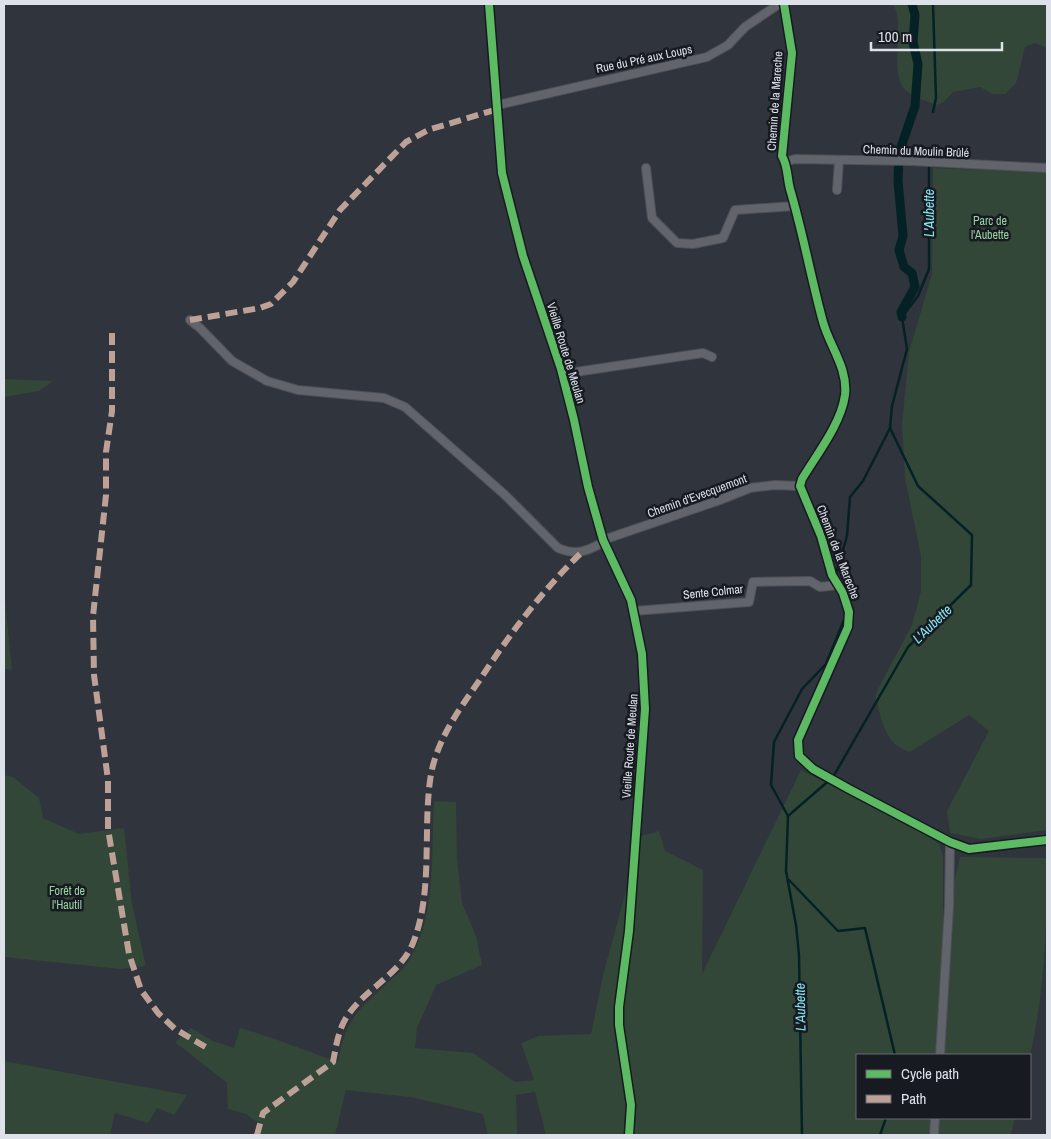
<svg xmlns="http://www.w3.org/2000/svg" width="1051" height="1139" font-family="'Archivo Narrow',sans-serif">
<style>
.green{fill:#324737}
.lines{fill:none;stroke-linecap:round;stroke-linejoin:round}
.stream{stroke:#042125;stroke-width:2.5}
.canal{stroke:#042125;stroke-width:9}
.street-casing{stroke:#4d5057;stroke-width:10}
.street{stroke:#61646b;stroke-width:8}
.quiet{stroke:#bda197;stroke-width:6;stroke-dasharray:12 6;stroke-linecap:butt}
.cycleway-casing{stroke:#171a20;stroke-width:11}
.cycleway{stroke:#5cba63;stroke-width:8}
.labels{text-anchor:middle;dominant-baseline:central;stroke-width:5;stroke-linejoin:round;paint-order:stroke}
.street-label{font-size:12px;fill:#dde1ea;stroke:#171a20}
.park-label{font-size:12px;fill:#9ad4a3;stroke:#171a20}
.water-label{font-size:14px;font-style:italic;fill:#86e4f2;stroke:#171a20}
</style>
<rect width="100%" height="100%" fill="#30343c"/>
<g class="green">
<path d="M893 4H1047V48L1035 43 1025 47 1016 83 1005 94H992L980 87 953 92 944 102 936 105C927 101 915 98 908 92 886 77 907 27 893 4Z"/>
<path d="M933 168 1047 172V830L981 839 950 833 947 811 989 731 969 715 910 752C884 745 881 717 875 695L912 625 921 591V556L905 478 902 425 909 352 932 274Z"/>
<polygon points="4,379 53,381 39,391 4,397"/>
<polygon points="4,592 12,670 4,669"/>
<path d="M801 770 925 834 939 844 943 856V933L960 857 1047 858C1047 923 1045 991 1030 1055H857V1118H1015L1011 1135H546L535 1092 516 1095 517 1135H488L483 1114 410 1097 346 1090 335 1135H257L260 1124 246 1114 228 1109 227 1083 175 1042 191 1028 213 1041 234 1048 240 1028C273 1037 305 1051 338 1062 346 1018 356 1013 387 983 394 977 403 970 408 962 437 917 431 853 434 801L456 802 457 859 462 903 476 936 482 965 436 985 417 1028 415 1048 473 1053 515 1082 534 1080 521 1043 539 1036 591 1034 603 975 641 836 659 831 665 851 703 870 702 974Z"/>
<polygon points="4,775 13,777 39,798 43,818 79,834 124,828 132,904 146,966 120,969 4,957"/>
<polygon points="4,1061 187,1095 174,1115 157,1108 148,1123 115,1113 110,1135 4,1135"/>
</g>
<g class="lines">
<g class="stream">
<polyline points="933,4 936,98 933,112"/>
<polyline points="835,577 847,536 850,497 863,481 890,428 892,406 907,349 902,317 918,296 929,269 929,168"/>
<polyline points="788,816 833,777 908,647 971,585 972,535 918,486 890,428"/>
<polyline points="789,880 838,931 865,928 895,1055"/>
<polyline points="802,1135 799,955 796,925 786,871 788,816 771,785 774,742 802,689 826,664 846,615"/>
<polyline points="880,1135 886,1118"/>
</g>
<polyline class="canal" points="902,317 901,312 915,287 912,273 904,267 899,250 903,236 898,181 899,153 915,106 918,64 913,42 915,15 912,4"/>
<defs>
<g id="street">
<polyline points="489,4 502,173 523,256 561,369 574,420 588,487 603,540 631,600 642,654 645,709 629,931 619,1007 619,1025 631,1105 629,1135"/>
<path d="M784 4 792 53 782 156C788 166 787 178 790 189 803 233 811 278 823 322 830 347 848 368 845 395 841 424 817 454 802 479L800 486 821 536 832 575 843 593 849 612 848 627 798 740 799 756 813 769 849 789 950 842 969 849 1047 840"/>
<polyline points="498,105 707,57 728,45 745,27 779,4"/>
<polyline points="785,162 795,159 912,161 1047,168"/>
<polyline points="646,168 652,218 677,243 693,244 723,238 735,210 795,206"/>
<polyline points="837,190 839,160"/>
<path d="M190 320 200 328 232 361 267 381 298 390 384 398 405 407 504 494 558 548C577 556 587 551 604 542"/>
<polyline points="562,374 703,353 712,357"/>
<polyline points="603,540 720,500 750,488 775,485 800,486"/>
<polyline points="634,611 749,602 753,582 810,581 820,587 838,585"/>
<polyline points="940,1055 949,907 950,842"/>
<polyline points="934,1135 935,1118"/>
</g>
</defs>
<use href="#street" class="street-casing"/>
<use href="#street" class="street"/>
<g class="quiet">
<polyline points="190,320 260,308 271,304 293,282 340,210 406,142 428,130 498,109"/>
<polyline points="112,333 112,411 106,452 106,495 93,616 94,675 108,780 108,829 129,954 141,990 158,1013 175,1029 209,1049"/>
<path d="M257 1135 263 1113 333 1062C336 1047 338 1031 346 1018 364 989 400 975 413 943 434 890 422 829 431 774 438 738 459 710 479 681 509 635 541 592 580 554"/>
</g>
<defs>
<g id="cycleway">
<polyline points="489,4 502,173 523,256 561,369 574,420 588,487 603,540 631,600 642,654 645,709 629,931 619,1007 619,1025 631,1105 629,1135"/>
<path d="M784 4 792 53 782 156C788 166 787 178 790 189 803 233 811 278 823 322 830 347 848 368 845 395 841 424 817 454 802 479L800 486 821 536 832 575 843 593 849 612 848 627 798 740 799 756 813 769 849 789 950 842 969 849 1047 840"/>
</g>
</defs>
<use href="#cycleway" class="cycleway-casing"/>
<use href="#cycleway" class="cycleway"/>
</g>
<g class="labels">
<g class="street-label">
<text transform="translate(644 59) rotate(-12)">Rue du Pré aux Loups</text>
<text transform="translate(775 101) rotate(-86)">Chemin de la Mareche</text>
<text transform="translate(916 151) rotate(2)">Chemin du Moulin Brûlé</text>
<text transform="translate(566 353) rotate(73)">Vieille Route de Meulan</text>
<text transform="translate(697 496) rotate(-20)">Chemin d'Evecquemont</text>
<text transform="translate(838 552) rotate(69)">Chemin de la Mareche</text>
<text transform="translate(713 592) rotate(-6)">Sente Colmar</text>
<text transform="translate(630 746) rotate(-86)">Vieille Route de Meulan</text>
</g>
<g class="park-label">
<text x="990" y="221">Parc de<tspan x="990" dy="14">l'Aubette</tspan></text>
<text x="67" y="891">Forêt de<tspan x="67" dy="14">l'Hautil</tspan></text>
</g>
<g class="water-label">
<text transform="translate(929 213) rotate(-90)">L'Aubette</text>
<text transform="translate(932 624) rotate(-44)">L'Aubette</text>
<text transform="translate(800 1007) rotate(-91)">L'Aubette</text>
</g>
</g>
<rect width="1051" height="1139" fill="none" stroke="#dde1ea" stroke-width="10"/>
<rect x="856" y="1054" width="175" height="65" fill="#171a20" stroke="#666a71"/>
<rect x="866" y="1070" width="25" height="8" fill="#5cba63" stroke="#666a71"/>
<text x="901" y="1079" font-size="15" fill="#dde1ea">Cycle path</text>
<rect x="866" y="1095" width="25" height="8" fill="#bda197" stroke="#666a71"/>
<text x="901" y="1104" font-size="15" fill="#dde1ea">Path</text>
<path d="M871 42v8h131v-8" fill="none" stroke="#dde1ea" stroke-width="2.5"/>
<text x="878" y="42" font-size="15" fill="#dde1ea" stroke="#171a20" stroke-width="4" paint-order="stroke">100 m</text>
</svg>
